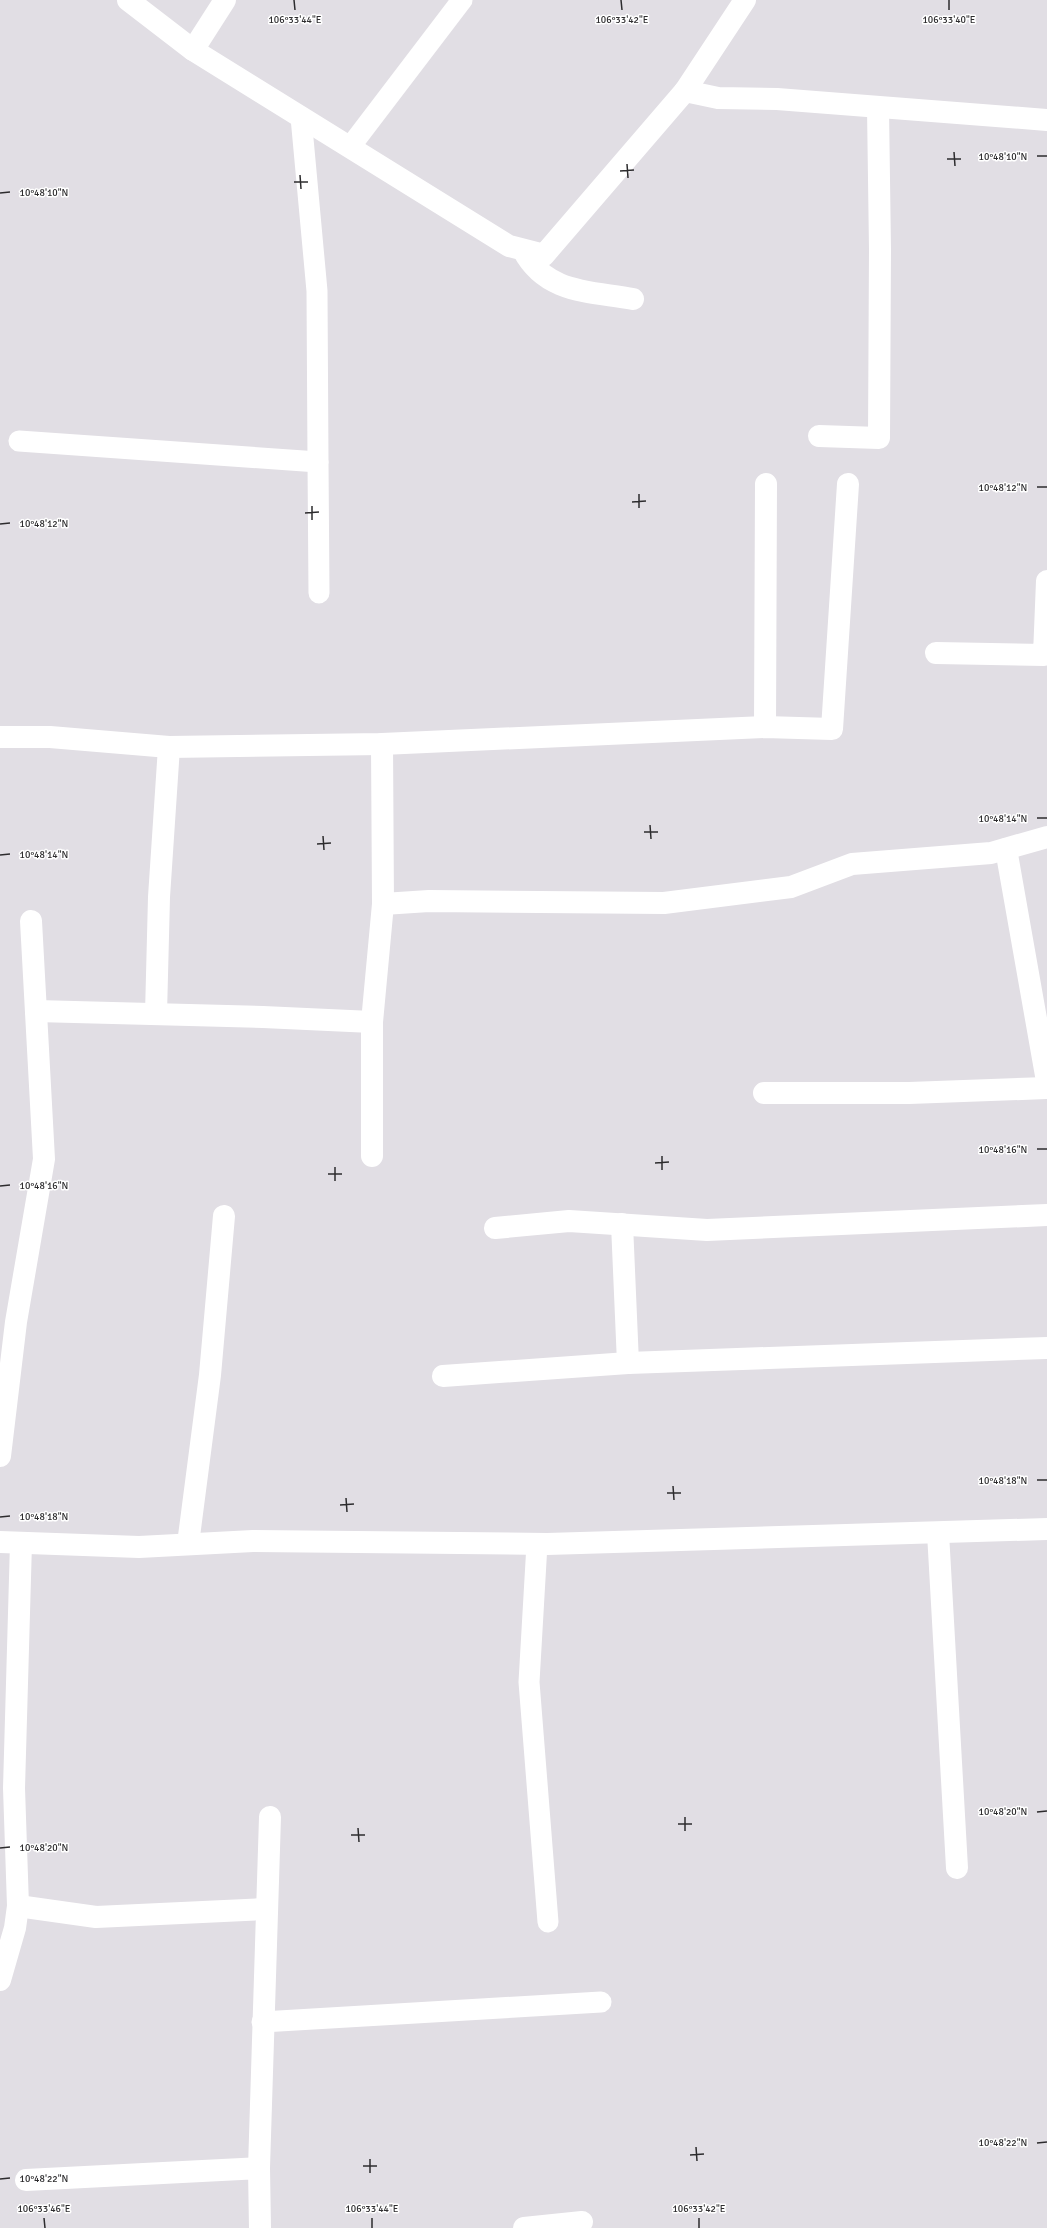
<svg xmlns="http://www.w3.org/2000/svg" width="1047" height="2228" font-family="Signika,sans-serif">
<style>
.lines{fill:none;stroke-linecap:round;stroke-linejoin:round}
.service{stroke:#fff;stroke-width:21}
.minor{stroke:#fff;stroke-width:22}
.ticks{fill:none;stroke:#2d2c2e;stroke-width:1.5}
.ticks-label{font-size:10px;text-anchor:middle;fill:#2d2c2e;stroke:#fff;stroke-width:3;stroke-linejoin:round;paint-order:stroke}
</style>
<rect width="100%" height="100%" fill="#e1dee4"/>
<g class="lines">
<g class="service">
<polyline points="350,147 462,0"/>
<polyline points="19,441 318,462 317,291 301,117"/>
<polyline points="318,462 319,593"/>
<polyline points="537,1544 529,1682 548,1922"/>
<polyline points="262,2022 601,2002"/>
</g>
<g class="minor">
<polyline points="128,0 193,50 509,246 544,255 685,91 745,0"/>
<polyline points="193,50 225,0"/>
<polyline points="685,91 718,98 777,99 1047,120"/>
<path d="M523 250C546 294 590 291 633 299"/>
<polyline points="819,436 879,438 880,250 878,108"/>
<polyline points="936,653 1044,655 1047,581"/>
<polyline points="765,727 766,484"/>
<polyline points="0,737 50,737 169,747 382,744 765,727 832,729 848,484"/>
<polyline points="382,744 383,904 429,901 664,903 791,887 852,864 991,853 1047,837"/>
<polyline points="1006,849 1047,1081"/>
<polyline points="36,1011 263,1017 372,1022"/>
<polyline points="156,1014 159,897 169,747"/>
<polyline points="764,1093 909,1093 1047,1088"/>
<polyline points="372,1156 372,1022 383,904"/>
<polyline points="622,1224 628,1363"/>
<polyline points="495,1228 569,1221 707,1230 1047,1215"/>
<polyline points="443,1376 628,1363 1047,1348"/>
<polyline points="0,1456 16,1322 44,1159 31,921"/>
<polyline points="938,1533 957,1868"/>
<polyline points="0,1542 139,1547 253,1541 547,1544 1047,1529"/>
<polyline points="188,1544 210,1375 224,1216"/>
<polyline points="18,1906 96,1917 266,1909"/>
<polyline points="0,1980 15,1928 18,1906 14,1788 21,1543"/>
<polyline points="259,2168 270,1817"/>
<polyline points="26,2180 259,2168 260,2228"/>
<polyline points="524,2228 582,2222"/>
</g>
</g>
<path class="ticks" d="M294 0 295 10M621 0 622 10M949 0V10M954 152 955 166M1037 156H1047M947 159H961M627 164 628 178M620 171 634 170M300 175 301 189M294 182H308M0 193 10 192M1037 487H1047M639 494V508M632 502 646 501M312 506V520M305 513 319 512M0 524 10 523M1037 818H1047M650 825 651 839M644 832H658M323 836 324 850M317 844 331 843M0 855 10 854M1037 1149H1047M662 1156V1170M655 1163 669 1162M335 1167V1181M328 1174H342M0 1186 10 1185M1037 1480H1047M673 1486 674 1500M667 1493H681M346 1498 347 1512M340 1505 354 1504M0 1517 10 1516M1037 1812 1047 1811M685 1817V1831M678 1824H692M358 1828 359 1842M351 1835H365M0 1848 10 1847M1037 2143 1047 2142M696 2147 697 2161M690 2155 704 2154M370 2159V2173M363 2166H377M0 2179 10 2178M44 2218 45 2228M372 2218V2228M699 2218V2228"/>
<g class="ticks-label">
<text x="295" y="23">106°33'44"E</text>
<text x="622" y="23">106°33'42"E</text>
<text x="949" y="23">106°33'40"E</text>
<text x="1003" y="160">10°48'10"N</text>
<text x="44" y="196">10°48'10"N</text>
<text x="1003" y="491">10°48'12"N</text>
<text x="44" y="527">10°48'12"N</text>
<text x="1003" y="822">10°48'14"N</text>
<text x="44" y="858">10°48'14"N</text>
<text x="1003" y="1153">10°48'16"N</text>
<text x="44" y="1189">10°48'16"N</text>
<text x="1003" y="1484">10°48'18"N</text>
<text x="44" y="1520">10°48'18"N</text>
<text x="1003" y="1815">10°48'20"N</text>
<text x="44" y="1851">10°48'20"N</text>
<text x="1003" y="2146">10°48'22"N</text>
<text x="44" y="2182">10°48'22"N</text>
<text x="44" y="2212">106°33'46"E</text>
<text x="372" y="2212">106°33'44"E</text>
<text x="699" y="2212">106°33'42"E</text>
</g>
</svg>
